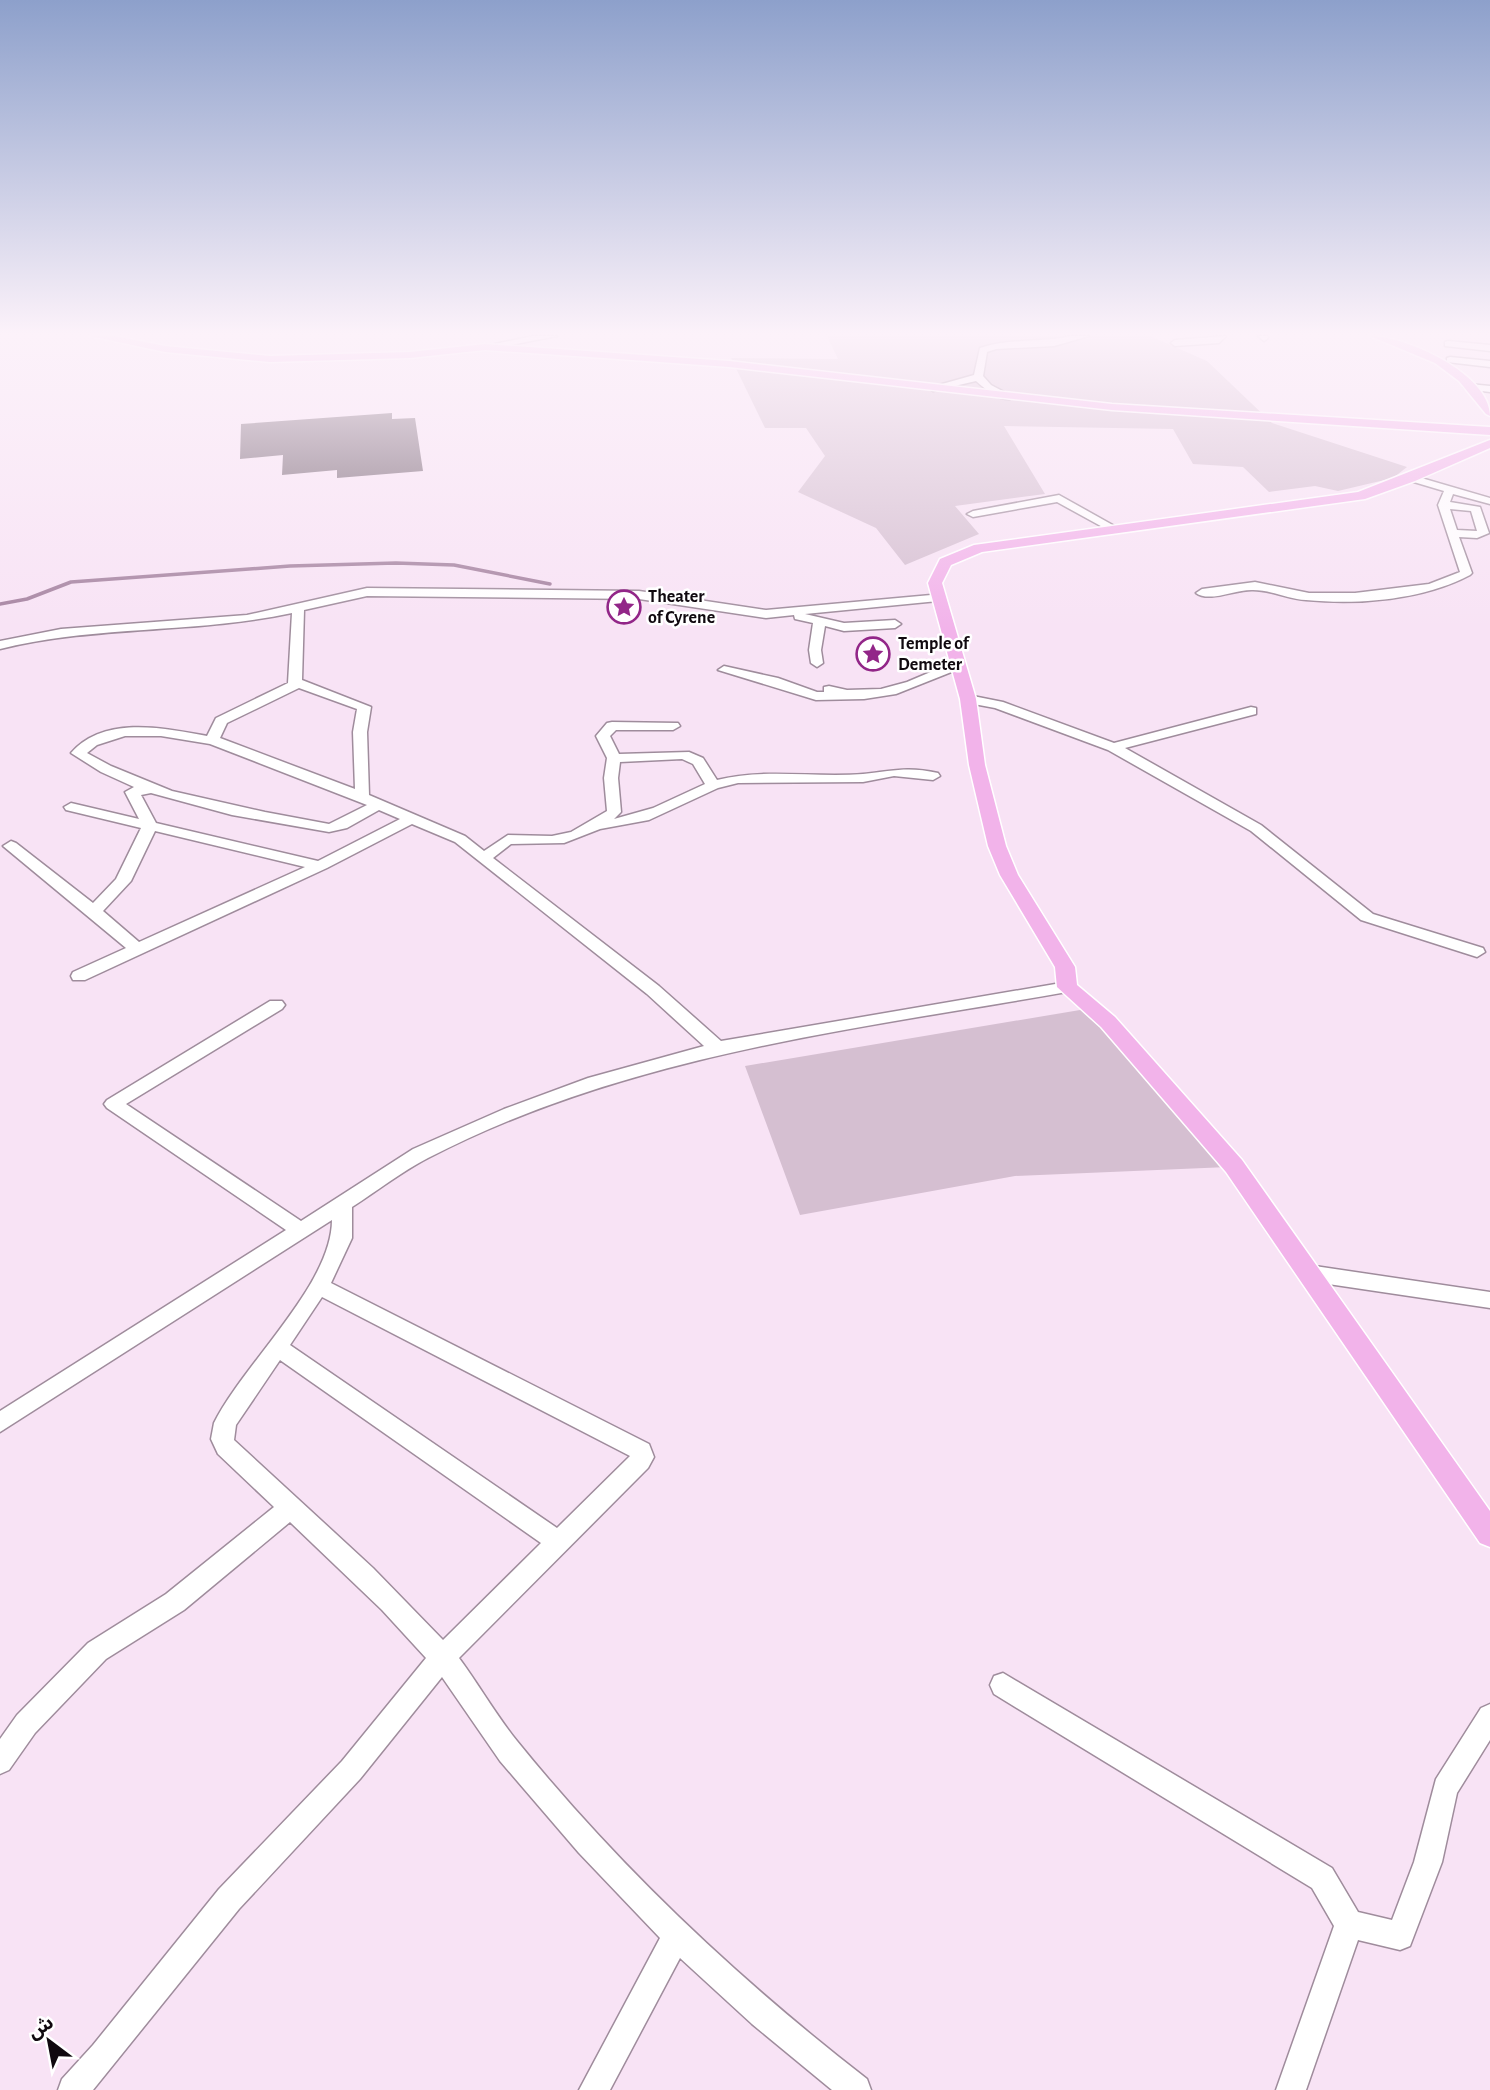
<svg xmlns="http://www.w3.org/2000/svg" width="1490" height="2090" font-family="'Alegreya Sans','Noto Sans Arabic',sans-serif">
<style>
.green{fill:#d5bfd1}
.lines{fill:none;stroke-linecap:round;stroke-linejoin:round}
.stream{stroke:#a583a0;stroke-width:3.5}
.building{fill:#756272}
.minor-casing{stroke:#9f8c9c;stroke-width:3}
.major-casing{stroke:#fff;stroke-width:3}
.minor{fill:#fff;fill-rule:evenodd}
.major{fill:#f2b3ea;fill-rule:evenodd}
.labels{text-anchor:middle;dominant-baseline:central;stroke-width:5;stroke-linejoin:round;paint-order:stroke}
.far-poi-label{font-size:18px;font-weight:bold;fill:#10090f;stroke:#fff;text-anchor:start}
</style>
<rect width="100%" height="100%" fill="#f8e3f5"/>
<g class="green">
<polygon points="827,336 1150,336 1207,361 1272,423 1407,467 1393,478 1338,491 1315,486 1269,492 1243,467 1193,464 1173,429 1004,426 1045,494 955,506 979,534 905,565 876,528 798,492 825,456 806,428 765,428 731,358 838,359"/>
<polygon points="1086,1009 1228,1167 1015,1176 800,1215 745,1066"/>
</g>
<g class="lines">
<polyline class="stream" points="0,604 27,599 71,582 290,566 396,563 454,565 550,584"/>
</g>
<polygon class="building" points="392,413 392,419 415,418 423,471 337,478 337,470 282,475 283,455 240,459 241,424"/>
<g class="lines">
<defs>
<g id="minor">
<polygon points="533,336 557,336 485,350 481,347"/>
<path d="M1071 336H1089L1054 346 996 349 987 352 983 376 991 385 1010 395V399C998 400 985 389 976 381L933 391 928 388 974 375 980 348C1009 338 1041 343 1071 336Z"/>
<polygon points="1226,336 1219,343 1175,346 1171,343 1175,340"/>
<polygon points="1258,336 1267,336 1268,338 1264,341"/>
<polygon points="1448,341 1490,345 1490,351 1445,346 1445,342"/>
<polygon points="1450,357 1490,361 1490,367 1447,362 1447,358"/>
<polygon points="1469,384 1490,386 1490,392 1466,389 1464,387"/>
<path d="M1411 475 1490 498V504L1453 494 1450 502 1480 507 1489 533 1477 538 1459 537 1472 573 1470 575C1423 600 1359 605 1306 600 1288 599 1271 590 1253 590 1237 589 1209 603 1196 593L1202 589 1255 582 1309 593H1355L1429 584 1460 572 1438 505 1444 491 1407 480V476ZM1450 509 1471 511 1477 531 1457 530Z"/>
<polygon points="1059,495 1118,528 1108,530 1057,502 973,517 967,514 973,511"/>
<path d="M367 588 639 591 766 610 942 594V600L938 601 805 614 844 623 895 620 901 624 895 628 844 631 825 626 821 650 823 663 817 667 811 663 809 650 813 623 795 619 794 615 766 618 639 599 367 596 304 610 302 680 371 707 367 732 369 795 465 836 484 851 508 835 552 836 571 832 607 811 604 778 607 758 596 736 607 723 612 722 678 723 680 726 673 730H616L610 736 619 754 689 752 703 758 717 780C765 768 814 778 863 774 892 771 908 766 938 773L940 776 933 780 894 776 863 782 738 783 718 788 649 820 600 829 564 843 511 844 493 858 659 986 721 1041 1067 982 1075 987 1067 992C850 1030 626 1055 428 1158 401 1172 377 1191 352 1207V1238L331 1283 649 1444 654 1457 648 1468 459 1658C479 1685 496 1715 517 1741 620 1868 738 1979 867 2079L871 2090H832L752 2024 680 1958 610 2090H579L660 1938 579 1853 500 1761 442 1677 360 1779 239 1909 93 2090H58L62 2079 93 2045 219 1889 342 1761 426 1658 382 1610 290 1522 184 1610 106 1659 35 1733 9 1770 0 1774V1739L17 1715 88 1643 166 1594 274 1507 218 1454 211 1439 214 1423C243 1364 332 1285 332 1220L0 1432V1411L286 1230 107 1108 104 1104 107 1100 270 1001H282L285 1005 282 1009 126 1104 301 1221 413 1149 504 1109 588 1078 704 1046 647 994 455 842 412 824 327 868 85 980H73L71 976 73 972 126 948 3 846 11 841 16 843 93 903 116 879 141 828 66 810 64 807 71 803 139 819 125 792 134 787 101 772 71 753C104 715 164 728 207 736L216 718 288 683 292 613C196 634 96 625 0 649V641L61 629 247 615ZM299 688 357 709 353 732 355 789 220 738 227 723ZM125 736H161L210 744 367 805 329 824 265 812 172 791 111 766 87 753 97 745ZM682 759 693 764 705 784 653 808 614 819 621 812 618 778 620 762ZM151 793 232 815 329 832 347 828 379 810 400 819 318 861 156 823 141 795ZM155 831 305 867 139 942 103 911 131 881ZM322 1297 630 1456 557 1528 290 1345ZM280 1360 541 1543 443 1640 373 1568 234 1440 236 1425Z"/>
<polygon points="959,660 965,664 964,667 896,694 864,699 816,700 718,670 724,666 778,678 817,692 824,692 824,687 829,686 847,690 881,689 907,682"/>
<polygon points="968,695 1003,702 1114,743 1251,707 1256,708 1256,714 1125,748 1261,825 1373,914 1483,948 1485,952 1477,957 1361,920 1251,831 1108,750 995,708 963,702 961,699"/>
<polygon points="1308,1265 1490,1292 1490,1308 1308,1281 1301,1279 1298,1273 1301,1267"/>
<polygon points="1003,1673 1332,1868 1358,1912 1392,1920 1414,1862 1436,1779 1481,1708 1490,1704 1490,1740 1457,1793 1442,1862 1410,1946 1400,1950 1358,1940 1306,2090 1276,2090 1334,1926 1312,1888 994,1694 990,1685 994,1676"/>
</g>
<g id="major">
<polygon points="90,336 115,336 165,346 270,356 410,352 485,344 729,361 1112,404 1490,427 1490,435 1112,410 729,367 604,358 485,350 410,358 270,362 165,352"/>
<path d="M1370 336C1406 336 1490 374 1490 416L1486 414 1459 381 1435 363Z"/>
<polygon points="1490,440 1490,448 1415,481 1365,499 982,552 951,565 942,583 976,699 985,765 1006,846 1018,875 1075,967 1077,985 1115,1017 1242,1160 1490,1511 1490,1547 1480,1543 1226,1172 1101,1027 1057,987 1055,967 1000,875 988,846 969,765 960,699 928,583 940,559 974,545 1358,492"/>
</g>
</defs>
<use href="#minor" class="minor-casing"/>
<use href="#major" class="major-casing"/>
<use href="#minor" class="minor"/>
<use href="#major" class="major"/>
</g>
<linearGradient id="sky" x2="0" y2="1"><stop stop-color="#8da0cb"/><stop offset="0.53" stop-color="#fcf2fa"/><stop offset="1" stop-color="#fcf2fa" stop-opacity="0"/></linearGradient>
<rect width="1490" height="629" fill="url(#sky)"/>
<defs>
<symbol id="sight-ring" viewBox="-11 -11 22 22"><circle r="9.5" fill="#fff" stroke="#922688" stroke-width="1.5"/><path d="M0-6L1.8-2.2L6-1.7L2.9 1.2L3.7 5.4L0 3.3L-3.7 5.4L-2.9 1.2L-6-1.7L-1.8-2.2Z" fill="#922688"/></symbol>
</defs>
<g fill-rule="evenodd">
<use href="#sight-ring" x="605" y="588" width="38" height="38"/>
<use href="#sight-ring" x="854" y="635" width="38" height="38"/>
</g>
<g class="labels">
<g class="far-poi-label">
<text x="648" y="597">Theater<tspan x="648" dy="21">of Cyrene</tspan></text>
<text x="898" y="644">Temple of<tspan x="898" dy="21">Demeter</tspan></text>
</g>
</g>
<g transform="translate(49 2041) rotate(328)" stroke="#ffffff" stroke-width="5" paint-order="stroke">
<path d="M0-5L12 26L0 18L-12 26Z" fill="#10090f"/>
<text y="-10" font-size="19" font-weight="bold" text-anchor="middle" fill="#10090f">ش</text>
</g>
</svg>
